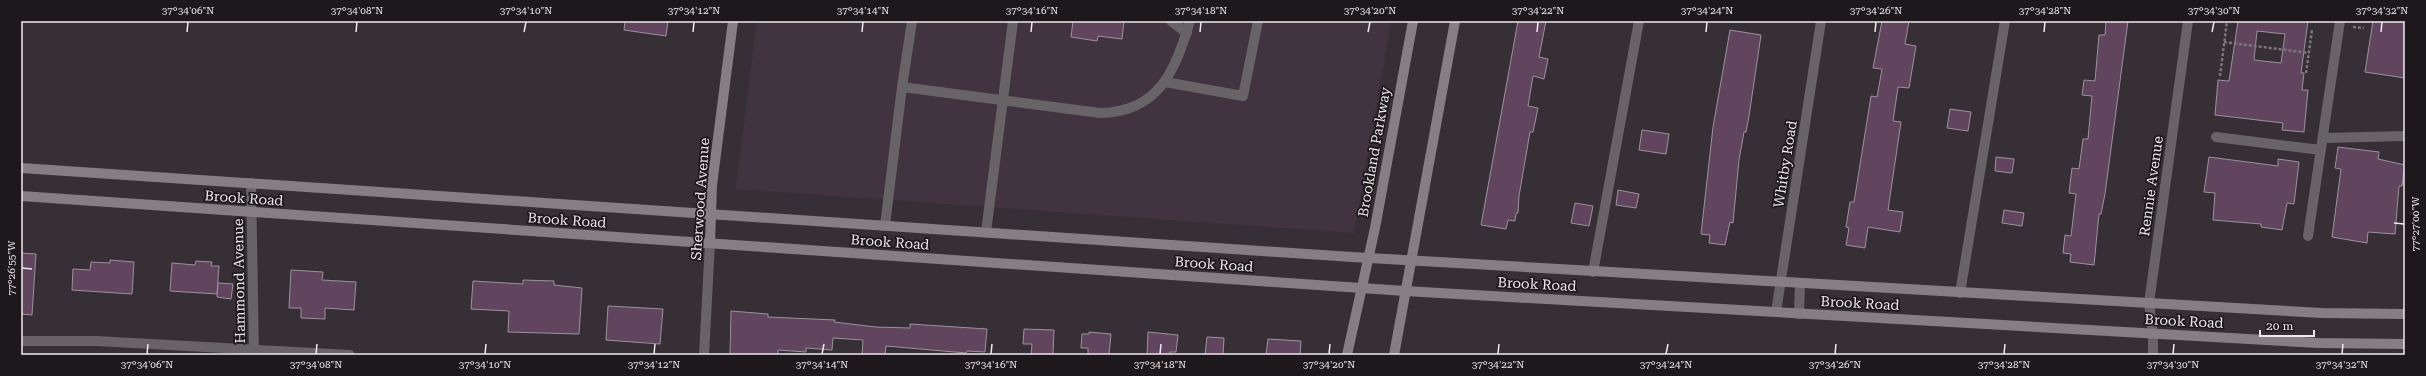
<svg xmlns="http://www.w3.org/2000/svg" width="2426" height="376" font-family="'Roboto Serif',serif">
<style>
.built{fill:#413440}
.building{fill:#61455f;stroke:#9c929b;fill-rule:evenodd}
.lines{fill:none;stroke-linecap:round;stroke-linejoin:round}
.path{stroke:#7d777d;stroke-width:2.5;stroke-dasharray:3 2;stroke-linecap:butt}
.lane{stroke:#676367;stroke-width:10}
.street{stroke:#676367;stroke-width:10}
.secondary{stroke:#857f85;stroke-width:10}
.ticks{fill:none;stroke:#eee9ed;stroke-width:1.5}
.labels{text-anchor:middle;dominant-baseline:central;stroke-width:3.5;stroke-linejoin:round;paint-order:stroke}
.street-label{font-size:14px;fill:#eee9ed;stroke:#1c181b}
.neatline{fill:none;stroke:#eee9ed;stroke-width:1.5}
.ticks-label{font-size:10px;text-anchor:middle;fill:#eee9ed}
</style>
<rect width="100%" height="100%" fill="#362f36"/>
<polygon class="built" points="757,21 1391,21 1354,233 736,189"/>
<g class="building">
<polygon points="625,21 668,21 666,36 624,30"/>
<polygon points="1073,21 1124,21 1122,39 1098,36 1097,41 1071,37"/>
<polygon points="1518,21 1546,21 1539,57 1548,59 1544,79 1533,76 1528,106 1538,108 1533,132 1530,132 1519,196 1518,213 1516,213 1515,221 1508,220 1506,229 1481,225"/>
<polygon points="1882,21 1909,21 1905,44 1916,46 1909,88 1898,87 1893,121 1901,122 1888,210 1903,212 1900,232 1868,227 1865,248 1846,245 1849,228 1846,227 1850,202 1854,202 1871,96 1877,97 1882,69 1873,68"/>
<polygon points="2106,21 2128,21 2105,194 2101,214 2099,214 2094,265 2070,262 2071,254 2063,253 2065,235 2071,236 2076,194 2069,193 2072,168 2079,169 2083,139 2088,139 2092,96 2082,95 2084,80 2095,81 2099,35 2105,35"/>
<path d="M2238 21H2308L2301 73H2304L2302 90H2308L2304 132 2282 130 2283 123 2215 115 2218 80 2229 81ZM2257 31 2285 34 2281 63 2254 60Z"/>
<polygon points="2373,21 2405,21 2405,78 2365,72"/>
<polygon points="1730,30 1761,35 1749,116 1746,132 1744,132 1739,160 1733,223 1730,222 1725,245 1709,243 1710,235 1701,234 1713,127"/>
<polygon points="1950,109 1971,112 1968,131 1947,128"/>
<polygon points="1642,130 1669,134 1666,154 1639,150"/>
<polygon points="2338,147 2379,152 2378,159 2405,165 2402,186 2399,186 2395,234 2368,232 2367,243 2332,237 2341,169 2335,168"/>
<polygon points="1996,157 2014,159 2012,173 1995,171"/>
<polygon points="2209,157 2278,166 2278,159 2299,162 2294,204 2287,203 2282,230 2261,227 2261,224 2213,220 2215,193 2204,192"/>
<polygon points="1618,190 1639,194 1636,208 1616,205"/>
<polygon points="1575,203 1593,206 1589,226 1571,223"/>
<polygon points="2004,210 2024,213 2022,226 2002,223"/>
<polygon points="21,253 36,254 32,315 21,314"/>
<polygon points="110,260 134,262 132,294 72,290 73,269 90,270 91,262 110,263"/>
<polygon points="196,261 212,262 211,266 219,266 217,294 170,291 172,263 195,265"/>
<polygon points="291,270 323,272 322,280 356,282 354,310 325,308 325,319 301,318 301,308 289,308"/>
<polygon points="523,280 554,281 554,285 582,288 579,334 508,332 509,311 471,309 473,281 523,284"/>
<polygon points="218,283 233,284 231,299 217,297"/>
<polygon points="608,306 663,309 660,344 606,340"/>
<polygon points="731,311 768,314 768,317 835,320 834,322 876,327 910,328 910,324 987,329 985,352 967,351 966,353 886,346 885,355 862,355 863,340 833,338 832,350 806,348 806,352 778,350 778,355 730,355"/>
<polygon points="1024,329 1054,330 1053,355 1031,355 1032,344 1023,344"/>
<polygon points="1089,332 1111,334 1109,355 1088,355 1088,348 1081,348 1082,334 1089,334"/>
<polygon points="1148,332 1178,335 1176,352 1170,352 1170,355 1147,355"/>
<polygon points="1207,337 1224,338 1223,355 1205,355"/>
<polygon points="1268,339 1301,341 1300,355 1266,355"/>
</g>
<g class="lines">
<g class="path">
<polyline points="2353,27 2364,28"/>
<polyline points="2224,42 2309,53"/>
<polyline points="2306,73 2312,30"/>
<polyline points="2220,76 2227,21"/>
</g>
<g class="lane">
<polyline points="1171,21 1187,33"/>
<polyline points="1165,82 1243,96 1258,21"/>
<polyline points="902,87 912,21"/>
<polyline points="2216,137 2321,150"/>
<polyline points="2323,138 2405,136"/>
<path d="M885 225 902 87 1100 113C1159 112 1175 71 1190 21"/>
<polyline points="986,232 1013,21"/>
<polyline points="2308,236 2340,21"/>
<polyline points="1593,272 1639,21"/>
<polyline points="1960,293 2005,21"/>
<polyline points="1799,314 1800,283"/>
<polyline points="21,341 96,341 350,355"/>
</g>
<g class="street">
<polyline points="251,183 254,355"/>
<polyline points="1776,312 1821,21"/>
<polyline points="704,355 710,243"/>
<polyline points="2153,355 2153,334 2149,303 2188,21"/>
</g>
<g class="secondary">
<polyline points="21,168 1352,257 2322,313 2405,314"/>
<polyline points="21,196 1405,291 2319,343 2405,344"/>
<polyline points="710,243 712,185 733,21"/>
<polyline points="1347,355 1375,228 1413,21"/>
<polyline points="1394,355 1455,21"/>
</g>
</g>
<path class="ticks" d="M187 32 188 22M356 32 357 22M524 32 526 22M693 32 694 22M862 32 863 22M1031 32 1032 22M1200 32 1201 22M1368 32 1370 22M1537 32 1538 22M1706 32 1707 22M1875 32 1876 22M2044 32 2045 22M2212 32 2214 22M2381 32 2382 22M2394 223 2404 224M22 268 32 269M147 354 148 344M316 354 317 344M485 354 486 344M654 354 655 344M822 354 824 344M991 354 992 344M1160 354 1161 344M1329 354 1330 344M1498 354 1499 344M1666 354 1668 344M1835 354 1836 344M2004 354 2005 344M2173 354 2174 344M2342 354 2343 344"/>
<g class="labels">
<g class="street-label">
<text transform="translate(1374 152) rotate(-80)">Brookland Parkway</text>
<text transform="translate(1785 164) rotate(-81)">Whitby Road</text>
<text transform="translate(2151 186) rotate(-82)">Rennie Avenue</text>
<text transform="translate(244 198) rotate(4)">Brook Road</text>
<text transform="translate(700 199) rotate(-86)">Sherwood Avenue</text>
<text transform="translate(567 220) rotate(4)">Brook Road</text>
<text transform="translate(890 242) rotate(4)">Brook Road</text>
<text transform="translate(1214 264) rotate(4)">Brook Road</text>
<text transform="translate(239 281) rotate(-91)">Hammond Avenue</text>
<text transform="translate(1537 284) rotate(3)">Brook Road</text>
<text transform="translate(1860 303) rotate(3)">Brook Road</text>
<text transform="translate(2184 321) rotate(3)">Brook Road</text>
</g>
</g>
<rect width="2426" height="376" fill="none" stroke="#1c181b" stroke-width="44"/>
<path d="M2260 330v6h54v-6" fill="none" stroke="#eee9ed" stroke-width="2"/>
<text x="2266" y="330" font-size="12" fill="#eee9ed" stroke="#1c181b" stroke-width="3" paint-order="stroke">20 m</text>
<rect x="22" y="22" width="2382" height="332" class="neatline"/>
<g class="ticks-label">
<text x="188" y="14">37°34'06"N</text>
<text x="357" y="14">37°34'08"N</text>
<text x="526" y="14">37°34'10"N</text>
<text x="694" y="14">37°34'12"N</text>
<text x="863" y="14">37°34'14"N</text>
<text x="1032" y="14">37°34'16"N</text>
<text x="1201" y="14">37°34'18"N</text>
<text x="1370" y="14">37°34'20"N</text>
<text x="1538" y="14">37°34'22"N</text>
<text x="1707" y="14">37°34'24"N</text>
<text x="1876" y="14">37°34'26"N</text>
<text x="2045" y="14">37°34'28"N</text>
<text x="2214" y="14">37°34'30"N</text>
<text x="2382" y="14">37°34'32"N</text>
<text transform="translate(2415 224) rotate(-90)" y="4">77°27'00"W</text>
<text transform="translate(11 268) rotate(-90)" y="4">77°26'55"W</text>
<text x="147" y="368">37°34'06"N</text>
<text x="316" y="368">37°34'08"N</text>
<text x="485" y="368">37°34'10"N</text>
<text x="654" y="368">37°34'12"N</text>
<text x="822" y="368">37°34'14"N</text>
<text x="991" y="368">37°34'16"N</text>
<text x="1160" y="368">37°34'18"N</text>
<text x="1329" y="368">37°34'20"N</text>
<text x="1498" y="368">37°34'22"N</text>
<text x="1666" y="368">37°34'24"N</text>
<text x="1835" y="368">37°34'26"N</text>
<text x="2004" y="368">37°34'28"N</text>
<text x="2173" y="368">37°34'30"N</text>
<text x="2342" y="368">37°34'32"N</text>
</g>
</svg>
